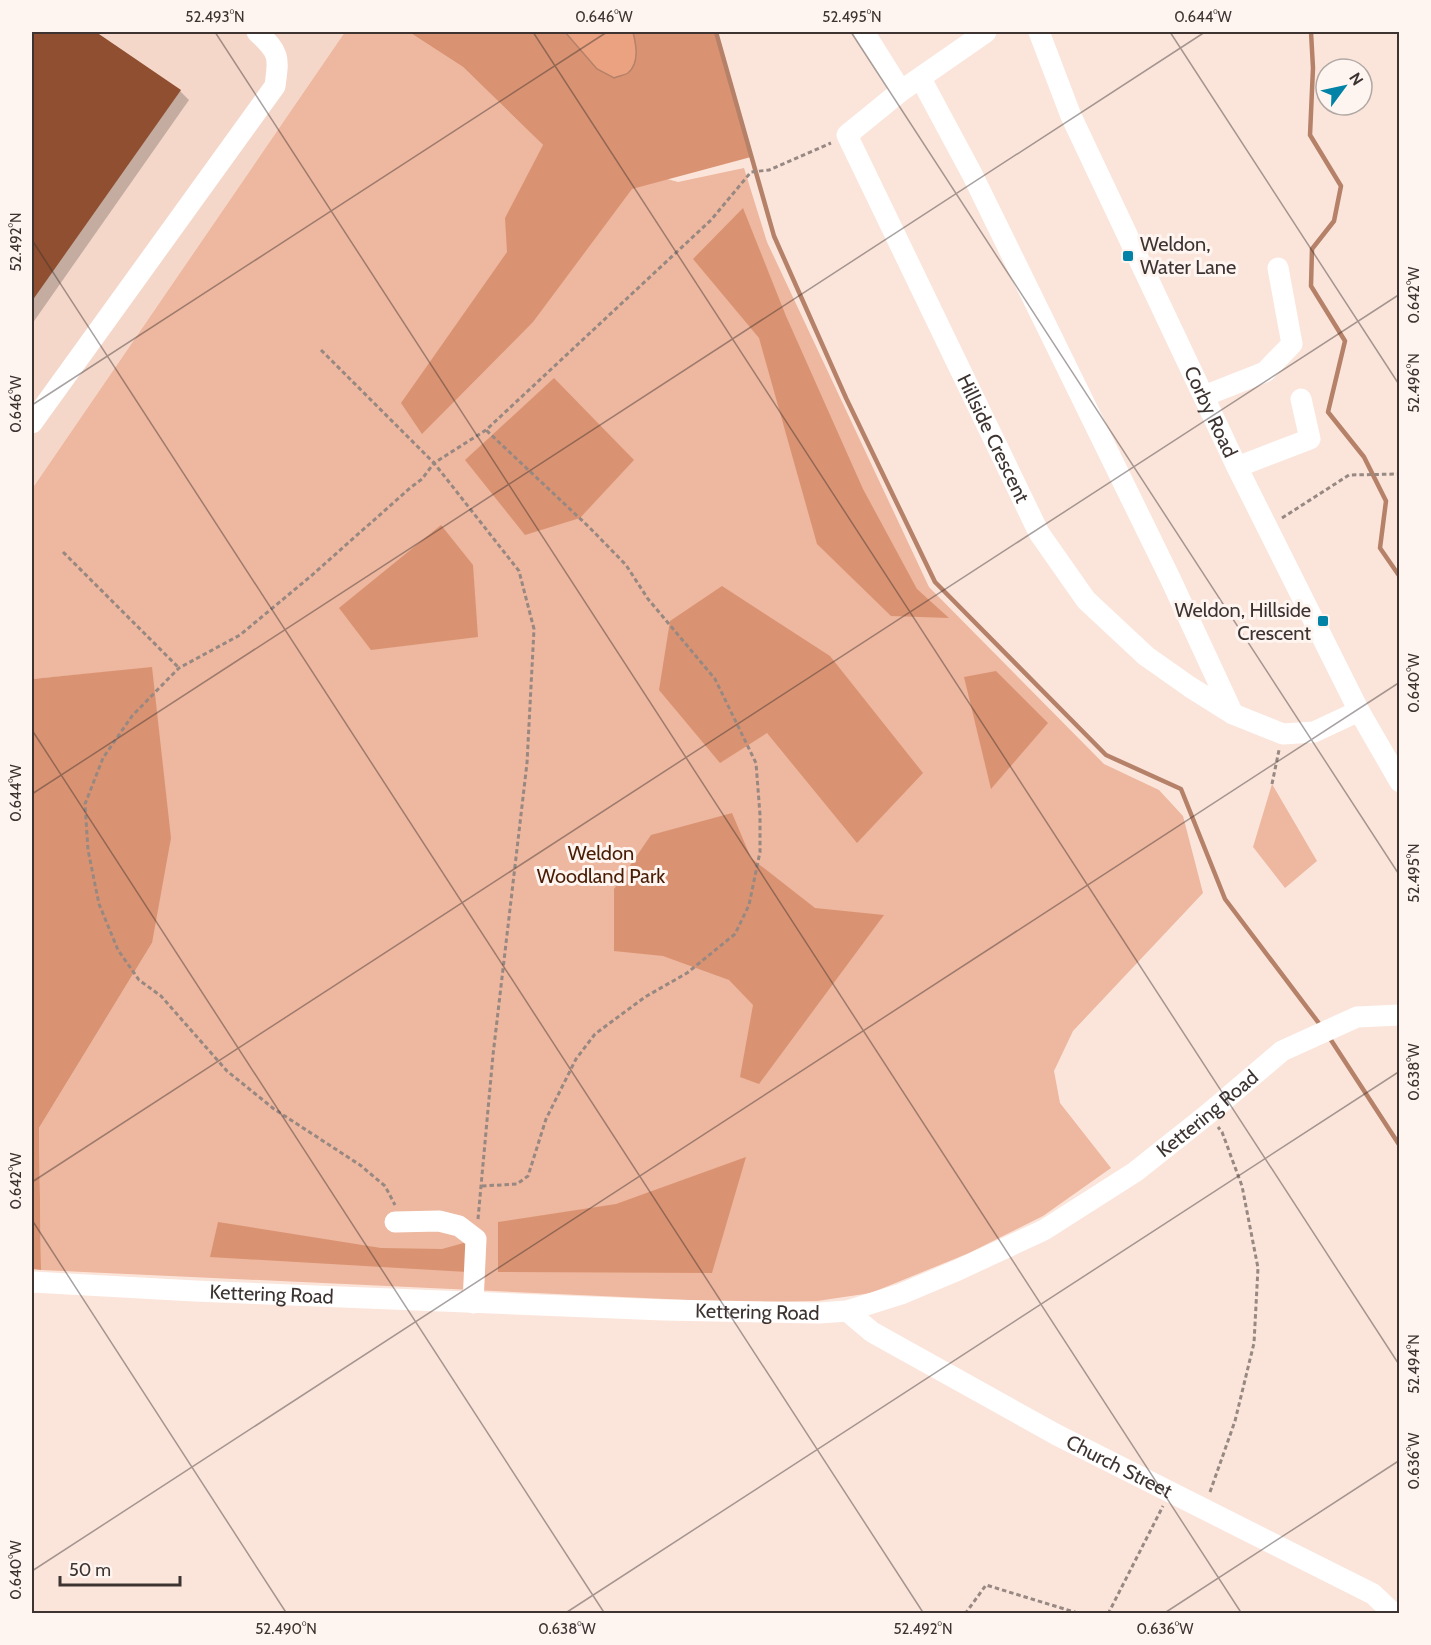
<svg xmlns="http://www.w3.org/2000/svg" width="1431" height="1645" font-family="Cabin,sans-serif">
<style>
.built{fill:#f5d7ca}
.green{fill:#eeb79f}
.forest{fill:#da9372}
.water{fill:#eaa281;stroke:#b68169;stroke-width:1.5}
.shadow{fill:#0003}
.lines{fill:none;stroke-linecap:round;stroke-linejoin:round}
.stream{stroke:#b68169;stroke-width:4.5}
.building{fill:#8f4f30}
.path{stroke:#988882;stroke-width:3;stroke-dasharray:4.5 3;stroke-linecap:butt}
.minor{stroke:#fff;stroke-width:21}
.ticks{fill:none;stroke:#3d3431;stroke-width:1.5;stroke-opacity:0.45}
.poi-dot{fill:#0083a6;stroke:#fef5f1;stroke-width:2}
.labels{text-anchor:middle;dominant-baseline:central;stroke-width:6;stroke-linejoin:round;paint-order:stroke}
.poi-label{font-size:20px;fill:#3d3431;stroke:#fef5f1;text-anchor:start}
.street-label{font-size:20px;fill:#3d3431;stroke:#fef5f1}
.park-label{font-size:20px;fill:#491c04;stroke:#fef5f1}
.neatline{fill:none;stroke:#3d3431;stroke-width:2}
.ticks-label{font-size:15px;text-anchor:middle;fill:#3d3431}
</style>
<rect width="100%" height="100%" fill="#fbe5db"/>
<polygon class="built" points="32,32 345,32 32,489"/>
<g class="green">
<polygon points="345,32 409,32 463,67 543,145 678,182 744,168 767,242 929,587 1104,764 1159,790 1183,816 1203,893 1073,1031 1054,1071 1060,1103 1111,1168 1043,1216 969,1253 871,1293 817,1301 732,1302 41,1270 39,1128 152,943 152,668 32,679 32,489"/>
<polygon points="1272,784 1317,861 1285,888 1253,847"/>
</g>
<g class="forest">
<polygon points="409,32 716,32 751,157 632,189 533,322 422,434 401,403 507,252 505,218 543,145 463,67"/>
<polygon points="743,208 786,316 863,489 917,589 949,618 891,616 817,544 759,338 693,259"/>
<polygon points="554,378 634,460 580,518 525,535 465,460"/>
<polygon points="441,525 473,565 478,637 371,650 339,608"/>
<polygon points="722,586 830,656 923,773 857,843 767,733 720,763 659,690 670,621"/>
<polygon points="152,667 171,838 152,943 39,1128 41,1270 32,1269 32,679"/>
<polygon points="996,671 1048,723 991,789 964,677"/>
<polygon points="732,813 751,858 815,908 884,915 759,1084 740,1077 753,1005 729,980 663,956 614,951 614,889 651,835"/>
<polygon points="746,1157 712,1273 498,1272 498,1222 616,1204"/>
<polygon points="218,1222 381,1248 442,1249 467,1242 467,1272 210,1257"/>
</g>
<path class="water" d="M565 32H633C636 44 640 63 628 73 625 75 618 76 614 78L597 69Z"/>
<polygon class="shadow" points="32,32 93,32 180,91 189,100 32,324"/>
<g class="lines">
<g class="stream">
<polyline points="716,32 774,236 846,398 935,582 1106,755 1181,789 1225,899 1321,1026"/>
<polyline points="1311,32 1313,68 1310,135 1341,186 1334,221 1312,249 1311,286 1345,341 1328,412 1364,457 1386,501 1380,548 1400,577"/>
<polyline points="1329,1037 1400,1146"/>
</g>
</g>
<polygon class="building" points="32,32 96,32 181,90 32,301"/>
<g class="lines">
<g class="path">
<polyline points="321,350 434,463 422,479 410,488 311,576 240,635 179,668 167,680 132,716 103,758 85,804 88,850 99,904 118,950 139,980 161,996 227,1071 274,1109 360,1165 385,1186 395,1205"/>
<polyline points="1282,518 1349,475 1400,474"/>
<polyline points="63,552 179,668"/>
<polyline points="1272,784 1279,750"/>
<polyline points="482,1186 517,1184 528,1176 546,1119 576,1059 595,1034 645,997 687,973 735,934 749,905 760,852 760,815 756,763 715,679 648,599 626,565 589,527 486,430"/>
<polyline points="478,1219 493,1055 527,763 534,629 519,571 434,463 486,430 711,220 751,172 769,170 831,143"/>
<polyline points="1210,1492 1235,1421 1254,1343 1258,1268 1242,1186 1222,1132 1218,1127"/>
<polyline points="965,1614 986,1585 1081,1614"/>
<polyline points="1108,1614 1163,1506"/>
</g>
<g class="minor">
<polyline points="864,32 901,91"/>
<path id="s1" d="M986 32 901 91 847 135 1039 533 1086 600 1146 656 1190 687 1233 714 1283 734 1314 732 1359 711"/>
<path id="s2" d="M1039 32 1071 116 1237 467 1359 711 1400 782"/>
<polyline points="921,79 972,174 1170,578 1233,714"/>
<polyline points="1204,396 1265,372 1292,344 1278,268"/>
<path d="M32 423 275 86C279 57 280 53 257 32"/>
<polyline points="1237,467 1310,439 1301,399"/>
<polyline points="395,1222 439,1221 459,1226 476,1239 473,1303"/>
<path id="s3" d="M32 1282 195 1291 664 1310 819 1313 847 1311 901 1294 958 1270 1044 1230 1135 1172 1208 1114 1282 1051 1357 1017 1400 1015"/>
<path id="s4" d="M847 1311 872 1332 1057 1435 1373 1594 1394 1614"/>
</g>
</g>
<path class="ticks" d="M215 32 1242 1614M533 32 1400 1366M851 32 1400 876M1170 32 1400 386M32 240 924 1614M32 405 607 32M32 730 605 1614M32 794 1205 32M32 1182 1400 294M32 1220 287 1614M32 1571 1400 682M564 1614 1400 1071M1163 1614 1400 1460"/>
<g class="poi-dot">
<rect x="1122" y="250" width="12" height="12" rx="3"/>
<rect x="1317" y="615" width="12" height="12" rx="3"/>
</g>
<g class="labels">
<g class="poi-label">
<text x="1140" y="244">Weldon,<tspan x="1140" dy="23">Water Lane</tspan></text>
<text x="1311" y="610" text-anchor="end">Weldon, Hillside<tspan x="1311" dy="23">Crescent</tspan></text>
</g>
<g class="street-label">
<text stroke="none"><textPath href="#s2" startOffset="417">Corby Road</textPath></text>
<text stroke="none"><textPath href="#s1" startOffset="510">Hillside Crescent</textPath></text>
<text stroke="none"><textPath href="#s3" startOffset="1230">Kettering Road</textPath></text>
<text stroke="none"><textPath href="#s3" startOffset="240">Kettering Road</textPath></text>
<text stroke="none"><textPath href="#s3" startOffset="726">Kettering Road</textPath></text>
<text stroke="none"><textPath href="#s4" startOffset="314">Church Street</textPath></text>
</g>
<g class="park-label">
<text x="601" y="853">Weldon<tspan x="601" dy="23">Woodland Park</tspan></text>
</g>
</g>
<rect width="1431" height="1645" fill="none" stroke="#fef5f1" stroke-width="66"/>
<g transform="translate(1344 87) rotate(57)"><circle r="28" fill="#fef5f1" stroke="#b1a8a4" stroke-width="1.5"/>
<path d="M0-4.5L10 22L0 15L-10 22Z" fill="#0083a6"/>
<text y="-9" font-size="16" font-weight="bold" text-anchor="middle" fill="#3d3431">N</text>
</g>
<path d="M60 1576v9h120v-9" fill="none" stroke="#3d3431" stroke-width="3"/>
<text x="69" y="1576" font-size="18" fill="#3d3431" stroke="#fef5f1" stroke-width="4.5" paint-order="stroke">50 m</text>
<rect x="33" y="33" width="1365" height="1579" class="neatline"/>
<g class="ticks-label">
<text x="215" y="22">52.493°N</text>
<text x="604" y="22">0.646°W</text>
<text x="852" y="22">52.495°N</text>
<text x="1203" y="22">0.644°W</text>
<text transform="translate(16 242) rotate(-90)" y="5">52.492°N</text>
<text transform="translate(1414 295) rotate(-90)" y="5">0.642°W</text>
<text transform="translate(1414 383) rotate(-90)" y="5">52.496°N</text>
<text transform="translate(16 404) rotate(-90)" y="5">0.646°W</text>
<text transform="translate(1414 683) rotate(-90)" y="5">0.640°W</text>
<text transform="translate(16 793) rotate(-90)" y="5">0.644°W</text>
<text transform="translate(1414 873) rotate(-90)" y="5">52.495°N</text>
<text transform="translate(1414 1072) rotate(-90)" y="5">0.638°W</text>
<text transform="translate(16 1181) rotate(-90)" y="5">0.642°W</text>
<text transform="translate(1414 1364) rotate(-90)" y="5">52.494°N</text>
<text transform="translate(1414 1461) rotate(-90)" y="5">0.636°W</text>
<text transform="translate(16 1570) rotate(-90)" y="5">0.640°W</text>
<text x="286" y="1634">52.490°N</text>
<text x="567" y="1634">0.638°W</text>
<text x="923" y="1634">52.492°N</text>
<text x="1165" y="1634">0.636°W</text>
</g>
</svg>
